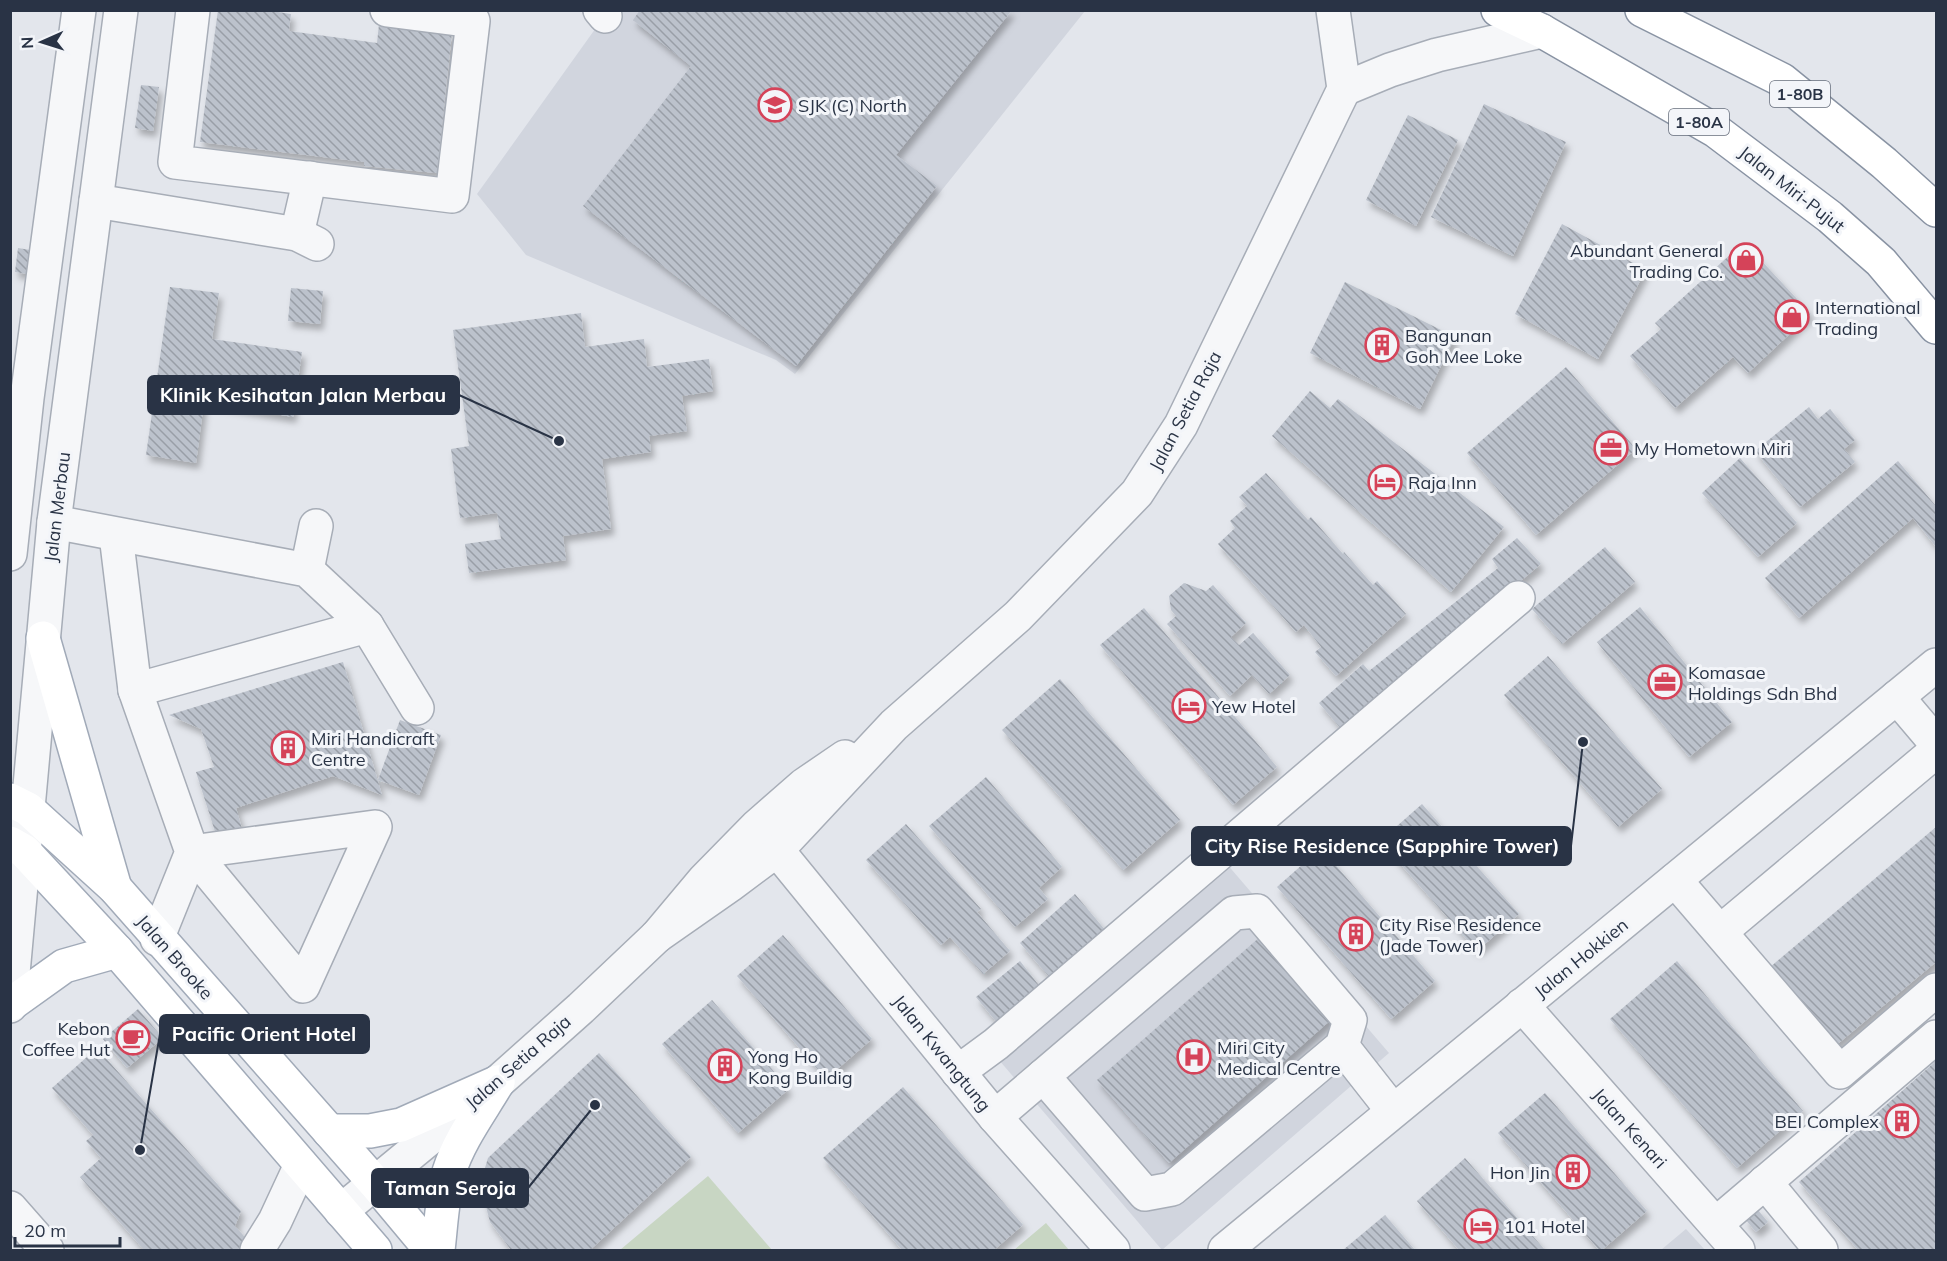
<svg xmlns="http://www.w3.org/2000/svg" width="1947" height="1261" font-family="Mulish,sans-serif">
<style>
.built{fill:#d1d5de}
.green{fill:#c8d6c3}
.building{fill:url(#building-back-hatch);filter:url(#shadow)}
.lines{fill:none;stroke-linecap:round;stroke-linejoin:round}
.minor-casing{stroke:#a7adb7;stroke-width:36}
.major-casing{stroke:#a1aab8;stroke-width:36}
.highway-casing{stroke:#8993a3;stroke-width:36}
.minor{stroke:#f6f7f9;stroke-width:33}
.major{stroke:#fff;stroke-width:33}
.highway{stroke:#fff;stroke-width:33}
.labels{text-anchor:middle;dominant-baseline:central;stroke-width:6;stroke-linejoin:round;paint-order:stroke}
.shield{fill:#f3f5f9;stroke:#666d7b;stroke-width:1.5}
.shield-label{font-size:16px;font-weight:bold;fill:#293345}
.poi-label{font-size:18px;fill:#293345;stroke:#f3f5f9;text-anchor:start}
.street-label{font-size:18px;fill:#293345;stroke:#f3f5f9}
.leader{fill:none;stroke:#293345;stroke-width:2}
.callout-dot{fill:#293345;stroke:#f3f5f9;stroke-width:2}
.callout{fill:#293345;stroke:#293345;stroke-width:2}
.callout-label{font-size:20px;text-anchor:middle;font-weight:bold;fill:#fff}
</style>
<defs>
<pattern id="building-back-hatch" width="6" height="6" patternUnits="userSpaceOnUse" patternTransform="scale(1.5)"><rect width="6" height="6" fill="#bcc2cc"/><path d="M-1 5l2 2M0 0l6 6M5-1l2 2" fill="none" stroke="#999ea7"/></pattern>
<filter id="shadow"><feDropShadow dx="3.5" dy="6" stdDeviation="3" flood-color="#0004"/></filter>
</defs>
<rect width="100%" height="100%" fill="#e3e6ec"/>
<g class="built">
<polygon points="608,11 1085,11 795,374 776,360 526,255 477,194"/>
<polygon points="1226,863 1389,1053 1162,1250 999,1060"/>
<polygon points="1686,1229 1705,1250 1661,1250"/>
</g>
<g class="green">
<polygon points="708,1176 772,1250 620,1250"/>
<polygon points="1046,1223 1069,1250 1014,1250"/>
</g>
<g class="building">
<polygon points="218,10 265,10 291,14 289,31 377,43 379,24 452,32 437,173 364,166 364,162 200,142"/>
<polygon points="640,10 1012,10 896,155 937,186 796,366 583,206 691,66 633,20"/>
<polygon points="141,85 159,87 153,131 135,128"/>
<polygon points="1484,104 1566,142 1513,256 1431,217"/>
<polygon points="1408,115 1458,140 1416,226 1366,200"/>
<polygon points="1562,224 1646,270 1598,359 1515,314"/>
<polygon points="1744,242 1811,314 1748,373 1733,357 1675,408 1630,356 1661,329 1655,323"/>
<polygon points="18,248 30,250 27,274 15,272"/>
<polygon points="1345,282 1455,337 1420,409 1310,353"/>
<polygon points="170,287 219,293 212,339 302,352 293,417 204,402 196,463 146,455"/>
<polygon points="291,288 323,291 320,324 288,321"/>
<polygon points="581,313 585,347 644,339 647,367 709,359 713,391 682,396 687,431 649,436 651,452 602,459 611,529 563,536 566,560 469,573 465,544 501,539 497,513 460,518 451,449 469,446 453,330"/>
<polygon points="1566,367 1636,449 1536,535 1467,453"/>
<polygon points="1310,391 1330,408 1338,399 1504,527 1451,592 1272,436"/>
<polygon points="1809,407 1818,419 1830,409 1855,440 1844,449 1855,462 1800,507 1755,451"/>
<polygon points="1740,458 1797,523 1758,557 1702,493"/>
<polygon points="1898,461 1936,506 1936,547 1913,518 1799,618 1765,578"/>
<polygon points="1266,473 1308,520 1311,517 1343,554 1344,552 1373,585 1377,581 1406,614 1336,676 1315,652 1321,647 1304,625 1296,632 1218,544 1235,528 1230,521 1247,506 1239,497"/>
<polygon points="1517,538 1541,564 1342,730 1319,703 1363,664 1369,671 1498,568 1492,559"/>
<polygon points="1605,547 1635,582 1562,644 1532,609"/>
<polygon points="1184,583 1206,591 1213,585 1246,623 1231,637 1239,645 1253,633 1290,675 1269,694 1252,675 1230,696 1167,624 1176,616 1171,610 1169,596"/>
<polygon points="1640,607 1732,722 1689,757 1597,642"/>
<polygon points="1144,608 1277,767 1233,805 1100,645"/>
<polygon points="1548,656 1662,789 1618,827 1504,695"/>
<polygon points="343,662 382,795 333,776 236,808 243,832 218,841 196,772 214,767 201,729 169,715"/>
<polygon points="1060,679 1180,820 1123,870 1002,730"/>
<polygon points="400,720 441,735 419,795 378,780"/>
<polygon points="986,777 1062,867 1039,888 1048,899 1015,927 929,826"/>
<polygon points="1422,804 1519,914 1477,951 1380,841"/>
<polygon points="906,824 981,909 977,912 1010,951 983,974 950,937 941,945 866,860"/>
<polygon points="1936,827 1936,962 1834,1047 1769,968"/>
<polygon points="1321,848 1435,981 1391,1019 1277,887"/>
<polygon points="1075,894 1106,931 1051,979 1020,943"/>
<polygon points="783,935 872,1039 826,1079 737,976"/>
<polygon points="1261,936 1333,1018 1169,1163 1097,1080"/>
<polygon points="1020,961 1041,988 998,1024 976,997"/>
<polygon points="1677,961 1803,1111 1737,1168 1610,1019"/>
<polygon points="712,1000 789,1089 738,1133 662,1044"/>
<polygon points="138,1009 163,1038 127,1068 103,1039"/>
<polygon points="97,1048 241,1211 235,1226 251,1244 244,1250 144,1250 80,1177 101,1158 86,1141 93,1135 52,1088"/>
<polygon points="599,1053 691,1157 590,1250 511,1250 490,1222 480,1184 488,1158"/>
<polygon points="1936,1061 1936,1250 1858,1250 1799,1182"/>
<polygon points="903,1087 1023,1225 994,1250 902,1250 823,1158"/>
<polygon points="1545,1093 1647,1211 1602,1250 1599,1250 1498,1133"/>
<polygon points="1465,1158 1545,1250 1459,1250 1417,1201"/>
<polygon points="1757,1209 1768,1222 1756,1232 1745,1219"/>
<polygon points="1385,1215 1415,1250 1343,1250"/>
</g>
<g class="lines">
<defs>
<g id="minor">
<polyline points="193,10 175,162 452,196 473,21 387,10"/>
<polyline points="600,10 605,16"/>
<polyline points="1344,89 1390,70 1437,55 1542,31"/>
<polyline points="96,201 297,234 317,244"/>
<polyline points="297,234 310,178"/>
<polyline points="54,522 307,570 367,626 417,708"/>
<polyline points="116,535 135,690 192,852 157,939"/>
<polyline points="10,554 27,398 79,10"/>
<polyline points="307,570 316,526"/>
<polyline points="135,690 367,626"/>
<polyline points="1897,697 1936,743"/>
<polygon points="375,827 303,986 192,852"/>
<polyline points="781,830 777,850 995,1117 1113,1250"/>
<polyline points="1675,880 1840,1072 1936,990"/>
<polygon points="1257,911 1350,1020 1342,1046 1172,1189 1145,1194 1043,1076 1234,913"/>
<polyline points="1720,932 1936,751"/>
<polyline points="657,936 730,885 777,850 894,725 1018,616 1137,493 1181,425 1344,89 1333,10"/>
<polyline points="1522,1005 1738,1250"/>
<polyline points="10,1006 54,522 121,10"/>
<polyline points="1342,1046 1393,1111"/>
<polyline points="958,1072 996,1044 1518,598"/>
<polyline points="995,1117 1043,1076"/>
<polyline points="1765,1182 1821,1250"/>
<polyline points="10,1208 47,1250"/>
<polyline points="341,1211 498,1082 581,1008 657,936 704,880 756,827 804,785 845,757"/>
<polyline points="1716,1224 1936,1037"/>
<polyline points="257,1250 275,1221 301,1165"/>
<polyline points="1225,1250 1936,665"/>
</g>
<g id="major">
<polyline points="43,638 115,888"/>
<polyline points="10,800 28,809 115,888 375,1183 431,1250"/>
<polyline points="10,843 24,851 117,951 375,1250"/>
<polyline points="11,1004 64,966 117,951"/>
<polyline points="329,1131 370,1131 401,1125 498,1082"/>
<path d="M438 1250C441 1225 442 1197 449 1172 459 1140 481 1111 498 1082"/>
</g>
<g id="highway">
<polyline points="1498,10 1542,31 1716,131 1830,217 1881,262 1936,327"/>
<polyline points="1642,10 1782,80 1884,163 1936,210"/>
</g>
</defs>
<use href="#minor" class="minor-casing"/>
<use href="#major" class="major-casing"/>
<use href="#highway" class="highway-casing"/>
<use href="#minor" class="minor"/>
<use href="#major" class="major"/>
<use href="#highway" class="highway"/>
</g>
<defs>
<symbol id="school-ring" viewBox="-11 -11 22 22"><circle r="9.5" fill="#f3f5f9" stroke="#d54359" stroke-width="1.5"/><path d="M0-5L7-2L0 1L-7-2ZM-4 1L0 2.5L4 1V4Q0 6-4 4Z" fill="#d54359"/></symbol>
<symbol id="shop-ring" viewBox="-11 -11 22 22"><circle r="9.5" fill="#f3f5f9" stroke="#d54359" stroke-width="1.5"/><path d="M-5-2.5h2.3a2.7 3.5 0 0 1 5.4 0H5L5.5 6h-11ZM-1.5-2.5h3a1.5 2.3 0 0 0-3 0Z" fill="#d54359"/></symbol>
<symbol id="building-ring" viewBox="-11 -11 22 22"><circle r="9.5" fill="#f3f5f9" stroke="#d54359" stroke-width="1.5"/><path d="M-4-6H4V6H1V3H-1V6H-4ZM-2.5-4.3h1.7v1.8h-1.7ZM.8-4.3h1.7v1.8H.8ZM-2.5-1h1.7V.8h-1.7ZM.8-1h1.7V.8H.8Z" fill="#d54359"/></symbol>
<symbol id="office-ring" viewBox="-11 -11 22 22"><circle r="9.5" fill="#f3f5f9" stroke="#d54359" stroke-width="1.5"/><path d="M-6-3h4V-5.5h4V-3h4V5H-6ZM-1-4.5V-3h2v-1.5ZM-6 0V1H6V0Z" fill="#d54359"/></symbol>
<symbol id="hotel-ring" viewBox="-11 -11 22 22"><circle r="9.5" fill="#f3f5f9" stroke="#d54359" stroke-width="1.5"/><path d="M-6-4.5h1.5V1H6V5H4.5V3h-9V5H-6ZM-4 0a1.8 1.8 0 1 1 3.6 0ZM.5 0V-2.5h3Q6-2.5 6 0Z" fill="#d54359"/></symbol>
<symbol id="cafe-ring" viewBox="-11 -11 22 22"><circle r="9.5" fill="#f3f5f9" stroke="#d54359" stroke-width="1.5"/><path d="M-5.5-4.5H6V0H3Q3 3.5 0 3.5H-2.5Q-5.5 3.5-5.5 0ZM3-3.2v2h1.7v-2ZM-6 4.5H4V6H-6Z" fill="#d54359"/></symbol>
<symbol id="hospital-ring" viewBox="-11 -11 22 22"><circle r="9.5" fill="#f3f5f9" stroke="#d54359" stroke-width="1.5"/><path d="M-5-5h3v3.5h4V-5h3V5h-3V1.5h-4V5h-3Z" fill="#d54359"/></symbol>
</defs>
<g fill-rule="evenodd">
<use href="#school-ring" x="756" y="86" width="38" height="38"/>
<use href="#shop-ring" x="1727" y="241" width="38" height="38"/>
<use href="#shop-ring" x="1773" y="298" width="38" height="38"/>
<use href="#building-ring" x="1363" y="326" width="38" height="38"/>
<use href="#office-ring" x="1592" y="429" width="38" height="38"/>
<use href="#hotel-ring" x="1366" y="463" width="38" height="38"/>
<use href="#office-ring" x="1646" y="663" width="38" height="38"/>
<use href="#hotel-ring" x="1170" y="687" width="38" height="38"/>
<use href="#building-ring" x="269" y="729" width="38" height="38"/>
<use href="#building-ring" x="1337" y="915" width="38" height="38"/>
<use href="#cafe-ring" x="114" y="1019" width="38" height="38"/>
<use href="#hospital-ring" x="1175" y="1038" width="38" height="38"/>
<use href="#building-ring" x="706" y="1047" width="38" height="38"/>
<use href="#building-ring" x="1883" y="1102" width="38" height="38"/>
<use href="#building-ring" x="1554" y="1153" width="38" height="38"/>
<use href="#hotel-ring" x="1462" y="1207" width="38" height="38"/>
</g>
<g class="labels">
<g class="shield">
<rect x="1770" y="81" width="60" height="26" rx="4.5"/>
<rect x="1669" y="109" width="60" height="26" rx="4.5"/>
</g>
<g class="shield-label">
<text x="1800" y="94">1-80B</text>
<text x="1699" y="122">1-80A</text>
</g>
<g class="poi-label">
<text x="798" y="105">SJK (C) North</text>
<text x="1723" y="250" text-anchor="end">Abundant General<tspan x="1723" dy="21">Trading Co.</tspan></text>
<text x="1815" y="307">International<tspan x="1815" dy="21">Trading</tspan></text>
<text x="1405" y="335">Bangunan<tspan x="1405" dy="21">Goh Mee Loke</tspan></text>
<text x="1634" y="448">My Hometown Miri</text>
<text x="1408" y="482">Raja Inn</text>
<text x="1688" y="672">Komasae<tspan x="1688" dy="21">Holdings Sdn Bhd</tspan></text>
<text x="1212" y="706">Yew Hotel</text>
<text x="311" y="738">Miri Handicraft<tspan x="311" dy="21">Centre</tspan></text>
<text x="1379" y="924">City Rise Residence<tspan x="1379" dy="21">(Jade Tower)</tspan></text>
<text x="110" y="1028" text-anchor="end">Kebon<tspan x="110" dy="21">Coffee Hut</tspan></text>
<text x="1217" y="1047">Miri City<tspan x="1217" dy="21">Medical Centre</tspan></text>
<text x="748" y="1056">Yong Ho<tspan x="748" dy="21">Kong Buildig</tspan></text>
<text x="1879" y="1121" text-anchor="end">BEI Complex</text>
<text x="1550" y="1172" text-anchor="end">Hon Jin</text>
<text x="1504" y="1226">101 Hotel</text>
</g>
<g class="street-label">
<text transform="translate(1792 189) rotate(38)">Jalan Miri-Pujut</text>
<text transform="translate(1185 411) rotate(-62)">Jalan Setia Raja</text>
<text transform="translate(57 507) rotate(-83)">Jalan Merbau</text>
<text transform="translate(175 957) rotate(49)">Jalan Brooke</text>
<text transform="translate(1581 958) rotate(-39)">Jalan Hokkien</text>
<text transform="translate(942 1053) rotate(51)">Jalan Kwangtung</text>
<text transform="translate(518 1062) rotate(-41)">Jalan Setia Raja</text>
<text transform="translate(1630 1128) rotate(48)">Jalan Kenari</text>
</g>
</g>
<path class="leader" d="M559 441L459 395M1583 742L1571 846M140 1150L160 1034M595 1105L528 1188"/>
<g class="callout-dot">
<circle cx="559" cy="441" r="6"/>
<circle cx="1583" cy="742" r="6"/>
<circle cx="140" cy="1150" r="6"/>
<circle cx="595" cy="1105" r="6"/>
</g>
<g class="callout">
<rect x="148" y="376" width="311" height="38" rx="6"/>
<rect x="1192" y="827" width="379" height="38" rx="6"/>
<rect x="160" y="1015" width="209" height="38" rx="6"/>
<rect x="372" y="1169" width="156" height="38" rx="6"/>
</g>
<g class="callout-label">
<text x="303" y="402">Klinik Kesihatan Jalan Merbau</text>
<text x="1382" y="853">City Rise Residence (Sapphire Tower)</text>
<text x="264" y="1041">Pacific Orient Hotel</text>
<text x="450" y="1195">Taman Seroja</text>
</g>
<rect width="1947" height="1261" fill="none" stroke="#293345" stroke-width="24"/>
<g transform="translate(42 42) rotate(267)" stroke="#f3f5f9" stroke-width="4.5" paint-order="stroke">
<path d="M0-4.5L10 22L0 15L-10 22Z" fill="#293345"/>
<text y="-9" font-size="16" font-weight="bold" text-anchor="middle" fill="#293345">N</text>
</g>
<path d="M15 1237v9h105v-9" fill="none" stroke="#293345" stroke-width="3"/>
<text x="24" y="1237" font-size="18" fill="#293345" stroke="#f3f5f9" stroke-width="4.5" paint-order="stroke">20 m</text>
</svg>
